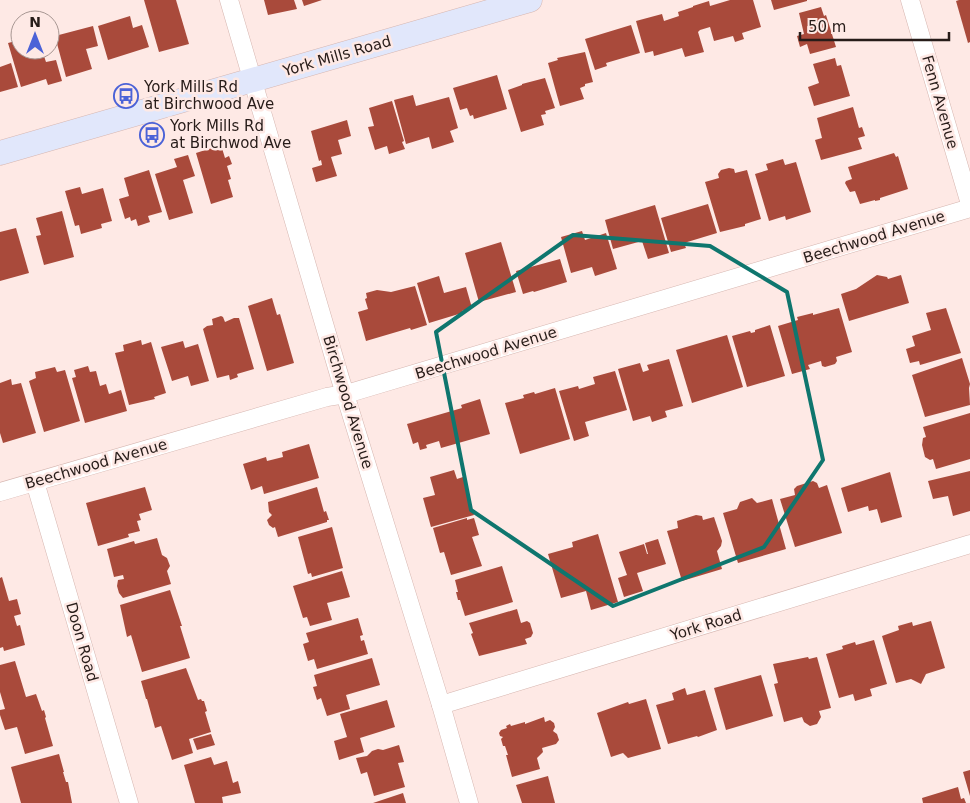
<svg xmlns="http://www.w3.org/2000/svg" width="970" height="803" font-family="'DejaVu Sans',sans-serif">
<style>
.building{fill:#a94a3b}
.lines{fill:none;stroke-linecap:round;stroke-linejoin:round}
.minor-casing{stroke:#d6b6b0;stroke-width:19}
.secondary-casing{stroke:#d6b6b0;stroke-width:25}
.minor{stroke:#fff;stroke-width:18}
.secondary{stroke:#e1e7fb;stroke-width:24}
.marked{fill:none;stroke:#0f766e;stroke-width:4;stroke-linejoin:round}
.labels{text-anchor:middle;dominant-baseline:central;stroke-width:5;stroke-linejoin:round;paint-order:stroke}
.street-label{font-size:15px;fill:#271c19;stroke:#fee9e5}
.poi-label{font-size:15px;fill:#271c19;stroke:#fee9e5;text-anchor:start}
</style>
<rect width="100%" height="100%" fill="#fee9e5"/>
<g class="building">
<polygon points="144,0 176,0 189,44 159,52"/>
<polygon points="264,0 294,0 297,9 268,15"/>
<polygon points="302,0 322,0 304,6"/>
<polygon points="730,0 753,0 761,27 742,33 744,39 735,42 733,36 714,41 710,27 700,30 698,32 704,52 685,57 682,48 654,56 653,51 645,53 636,21 662,14 664,21 679,16 678,12 693,7 693,6 709,1 710,6"/>
<polygon points="771,0 807,0 807,1 774,10"/>
<polygon points="959,0 970,0 970,42 968,43 956,1"/>
<polygon points="821,7 824,16 826,15 836,47 810,54 807,44 800,47 797,36 804,34 799,13"/>
<polygon points="130,16 133,28 142,25 149,47 108,60 98,26"/>
<polygon points="631,25 640,53 606,63 607,66 595,70 585,39"/>
<polygon points="93,26 98,46 86,49 92,69 66,77 55,36"/>
<polygon points="20,40 20,50 42,50 46,62 56,60 62,81 48,85 46,79 21,87 8,43"/>
<polygon points="585,52 593,82 585,84 585,86 580,88 584,99 560,106 548,63 558,60 557,58"/>
<polygon points="835,58 837,66 841,65 850,96 814,106 808,87 819,83 813,64"/>
<polygon points="11,63 18,87 0,92 0,67"/>
<polygon points="497,75 507,109 474,119 473,115 470,116 467,108 460,110 453,88"/>
<polygon points="545,78 555,108 545,111 546,114 541,115 544,125 521,132 508,90 522,85 522,84"/>
<polygon points="413,95 416,106 449,97 458,128 450,131 454,142 432,149 429,137 406,144 394,100"/>
<polygon points="392,101 404,141 402,142 405,149 389,154 387,146 375,150 368,127 374,126 369,108"/>
<polygon points="853,107 859,128 862,127 865,136 858,138 862,149 821,160 815,140 822,138 817,118"/>
<polygon points="347,120 351,136 338,140 342,154 331,157 337,176 316,182 312,168 322,165 321,160 319,161 311,131"/>
<polygon points="221,145 225,158 229,156 232,164 227,166 231,179 228,180 233,197 211,204 196,153"/>
<polygon points="894,153 896,157 898,156 908,189 880,198 880,200 875,201 875,200 860,204 855,191 850,192 845,183 846,181 852,179 848,167"/>
<polygon points="188,155 195,176 183,180 193,213 169,220 155,174 177,167 174,159"/>
<polygon points="783,159 785,165 796,162 811,212 786,220 785,216 769,221 755,174 768,170 766,164"/>
<polygon points="729,168 734,169 735,173 747,170 761,219 745,224 745,226 720,232 705,182 719,178 718,174 721,170"/>
<polygon points="149,170 162,212 148,216 150,222 138,226 136,219 131,221 130,217 125,219 119,199 129,196 124,178"/>
<polygon points="80,187 82,194 103,188 112,221 101,224 102,228 81,234 79,225 75,226 65,191"/>
<polygon points="708,204 717,233 684,243 686,248 671,252 661,218"/>
<polygon points="655,205 669,253 648,259 642,241 613,249 605,220"/>
<polygon points="62,211 74,257 44,265 36,236 41,235 36,218"/>
<polygon points="16,228 29,273 0,281 0,232"/>
<polygon points="582,231 585,240 606,233 617,269 595,276 592,267 571,273 561,237"/>
<polygon points="501,242 516,292 479,302 465,253"/>
<polygon points="560,259 567,282 534,292 533,291 523,294 516,271"/>
<polygon points="877,275 887,277 888,279 901,275 909,303 849,321 841,294 856,289"/>
<polygon points="439,276 444,293 466,287 472,308 462,311 462,313 429,323 417,283"/>
<polygon points="415,286 427,325 411,330 410,328 366,341 358,312 368,309 365,299 367,298 366,293 377,290 391,292"/>
<polygon points="272,298 277,315 280,314 294,363 267,371 248,306"/>
<polygon points="839,308 852,352 836,357 837,361 835,364 825,367 822,366 821,361 808,365 810,369 792,374 778,326 798,320 797,317 813,313 813,315"/>
<polygon points="946,308 961,353 920,365 919,361 910,363 906,349 915,346 912,336 931,330 926,313"/>
<polygon points="221,316 223,317 225,322 234,318 239,318 254,369 237,374 238,377 230,380 229,375 217,378 203,329 207,326 213,325 212,319"/>
<polygon points="770,325 785,376 747,387 732,336 750,331 751,333 755,332 755,330"/>
<polygon points="727,335 743,387 692,403 676,350"/>
<polygon points="141,340 142,345 151,342 166,393 154,397 155,399 129,405 115,353 124,351 123,345"/>
<polygon points="183,341 185,348 198,344 209,381 191,386 188,376 172,381 161,347"/>
<polygon points="962,358 970,384 969,388 970,405 925,417 912,375"/>
<polygon points="669,359 683,406 665,411 667,417 652,422 650,416 633,421 618,369 640,363 643,372 649,370 647,365"/>
<polygon points="88,366 90,372 96,371 100,386 106,384 109,394 121,390 127,411 85,423 72,378 76,377 74,370"/>
<polygon points="55,367 57,372 65,370 80,421 44,432 29,381 36,378 35,372"/>
<polygon points="615,371 627,410 585,422 589,436 574,441 559,391 578,386 579,389 595,384 593,377"/>
<polygon points="11,379 12,385 21,383 36,433 3,443 0,433 0,383"/>
<polygon points="555,388 570,439 520,454 505,403 524,398 523,395 534,392 535,394"/>
<polygon points="480,399 490,434 441,448 439,441 426,445 427,448 420,450 418,442 413,444 407,424 462,408 461,405"/>
<polygon points="970,413 970,459 936,469 933,459 930,460 925,457 922,445 923,438 926,437 923,427"/>
<polygon points="309,444 319,478 264,494 262,486 251,490 243,464 266,457 267,461 283,457 282,452"/>
<polygon points="454,470 457,479 463,477 474,515 431,527 423,498 435,495 430,477"/>
<polygon points="970,471 970,511 953,516 948,496 933,499 928,481"/>
<polygon points="890,472 902,517 881,523 877,509 869,511 868,506 848,512 841,488"/>
<polygon points="813,481 817,483 819,488 827,485 842,533 795,547 780,499 795,495 794,489 797,486"/>
<polygon points="145,487 152,510 139,514 141,520 137,521 140,531 128,534 129,537 98,546 86,503"/>
<polygon points="317,487 324,512 326,511 329,520 327,520 327,522 278,537 275,527 273,528 269,525 267,520 272,515 269,512 268,502"/>
<polygon points="752,498 757,503 772,499 786,549 738,563 723,513 737,509 740,502"/>
<polygon points="696,515 702,516 703,520 714,517 722,541 721,546 717,551 722,569 682,581 667,531 678,528 677,521"/>
<polygon points="467,518 467,520 474,518 479,535 472,537 482,566 451,575 444,552 440,553 433,528"/>
<polygon points="332,527 343,568 312,577 311,573 308,574 298,537"/>
<polygon points="598,534 618,602 591,610 586,591 561,598 548,554 573,547 572,542"/>
<polygon points="157,538 162,555 167,558 170,566 167,571 171,584 123,598 119,593 117,586 118,580 124,579 123,575 114,577 107,549 134,541 135,544"/>
<polygon points="658,539 666,564 637,573 643,591 624,597 618,578 627,575 619,552 644,544 647,554 648,554 645,543"/>
<polygon points="502,566 513,602 465,616 460,600 458,600 456,592 458,592 455,580"/>
<polygon points="342,571 350,597 327,603 332,620 310,626 307,617 303,618 293,586"/>
<polygon points="2,577 9,601 17,599 21,614 14,616 17,626 20,625 25,645 4,651 3,647 0,648 0,578"/>
<polygon points="170,590 182,626 180,626 190,658 142,672 131,635 127,637 120,605"/>
<polygon points="517,609 521,623 527,621 530,623 533,633 531,637 525,639 527,644 479,656 471,634 473,633 469,623"/>
<polygon points="358,618 363,635 360,636 361,641 364,640 368,654 317,669 314,659 308,661 303,644 309,642 306,633"/>
<polygon points="931,621 945,668 926,674 921,684 911,679 896,683 882,636 899,630 898,626 912,622 913,626"/>
<polygon points="874,640 887,684 870,689 872,696 855,701 853,694 839,698 826,654 843,649 842,646 855,642 856,645"/>
<polygon points="808,657 809,659 817,657 831,708 819,711 821,717 817,724 810,726 804,722 802,717 784,722 774,684 778,683 773,664"/>
<polygon points="372,658 380,685 346,695 350,709 327,716 321,698 317,700 313,687 317,686 314,675"/>
<polygon points="15,661 26,697 36,694 42,711 44,710 46,717 45,718 53,746 25,754 17,727 5,730 0,715 0,710 5,709 0,692 0,665"/>
<polygon points="186,668 198,700 201,699 202,701 204,701 207,711 205,712 211,732 189,739 193,753 172,760 161,726 155,728 147,699 146,699 141,681"/>
<polygon points="761,675 773,716 726,730 714,688"/>
<polygon points="685,688 687,695 705,690 717,730 698,737 697,736 668,744 656,705 674,700 672,693"/>
<polygon points="646,699 661,749 628,758 623,753 611,757 597,713 628,702 629,704"/>
<polygon points="387,700 395,727 360,738 364,752 339,760 334,741 347,737 340,714"/>
<polygon points="544,717 545,722 550,720 554,723 555,727 553,731 557,734 559,740 556,744 542,748 543,752 537,758 540,769 512,777 506,755 508,755 505,746 503,746 501,739 503,737 500,736 499,733 501,730 507,728 506,726 510,724 511,726 525,722 525,724"/>
<polygon points="211,734 215,745 197,750 193,739"/>
<polygon points="399,745 404,762 398,763 405,787 374,796 367,772 361,774 356,758 367,756 372,751 378,749 383,750"/>
<polygon points="59,754 64,772 63,772 66,782 68,782 72,803 21,803 11,767"/>
<polygon points="211,757 214,765 227,761 233,783 238,781 241,793 222,797 223,803 195,803 184,765"/>
<polygon points="970,770 970,796 963,772"/>
<polygon points="548,776 555,803 522,803 516,785"/>
<polygon points="958,787 961,799 964,798 966,803 923,803 922,798"/>
<polygon points="403,793 406,803 373,803"/>
</g>
<g class="lines">
<defs>
<g id="minor">
<polyline points="229,0 340,378 441,705 469,803"/>
<polyline points="910,0 970,204"/>
<polyline points="35,482 129,803"/>
<polyline points="0,492 327,397 346,394 970,208"/>
<polyline points="441,705 970,544"/>
</g>
<polyline id="secondary" points="0,153 530,0"/>
</defs>
<use href="#minor" class="minor-casing"/>
<use href="#secondary" class="secondary-casing"/>
<use href="#minor" class="minor"/>
<use href="#secondary" class="secondary"/>
</g>
<path class="marked" d="M573 235 710 246 787 292 823 460 764 547 613 606 471 510 436 332Z"/>
<defs>
<symbol id="bus-ring" viewBox="-11 -11 22 22"><circle r="9.5" fill="#fee9e5" stroke="#4b62d7" stroke-width="1.5"/><path d="M-5-6H5V4H4V6H2V4H-2V6H-4V4H-5ZM-3.5-4V0h7V-4ZM-3.5 1.2v1.5H-2V1.2ZM2 1.2v1.5H3.5V1.2Z" fill="#4b62d7"/></symbol>
</defs>
<g fill-rule="evenodd">
<use href="#bus-ring" x="112" y="82" width="28" height="28"/>
<use href="#bus-ring" x="138" y="121" width="28" height="28"/>
</g>
<g class="labels">
<g class="street-label">
<text transform="translate(337 56) rotate(-16)">York Mills Road</text>
<text transform="translate(940 102) rotate(74)">Fenn Avenue</text>
<text transform="translate(874 237) rotate(-17)">Beechwood Avenue</text>
<text transform="translate(486 353) rotate(-17)">Beechwood Avenue</text>
<text transform="translate(348 402) rotate(73)">Birchwood Avenue</text>
<text transform="translate(96 464) rotate(-16)">Beechwood Avenue</text>
<text transform="translate(706 625) rotate(-17)">York Road</text>
<text transform="translate(82 642) rotate(74)">Doon Road</text>
</g>
<g class="poi-label">
<text x="144" y="87">York Mills Rd<tspan x="144" dy="17">at Birchwood Ave</tspan></text>
<text x="170" y="126">York Mills Rd<tspan x="170" dy="17">at Birchwod Ave</tspan></text>
</g>
</g>
<g transform="translate(35 35)"><circle r="24" fill="#fee9e5" stroke="#a89793"/>
<path d="M0-4L9 19L0 12L-9 19Z" fill="#4b62d7"/>
<text y="-8" font-size="14" font-weight="bold" text-anchor="middle" fill="#271c19">N</text>
</g>
<path d="M800 32v8h149v-8" fill="none" stroke="#271c19" stroke-width="2.5"/>
<text x="808" y="32" font-size="15" fill="#271c19" stroke="#fee9e5" stroke-width="4" paint-order="stroke">50 m</text>
</svg>
